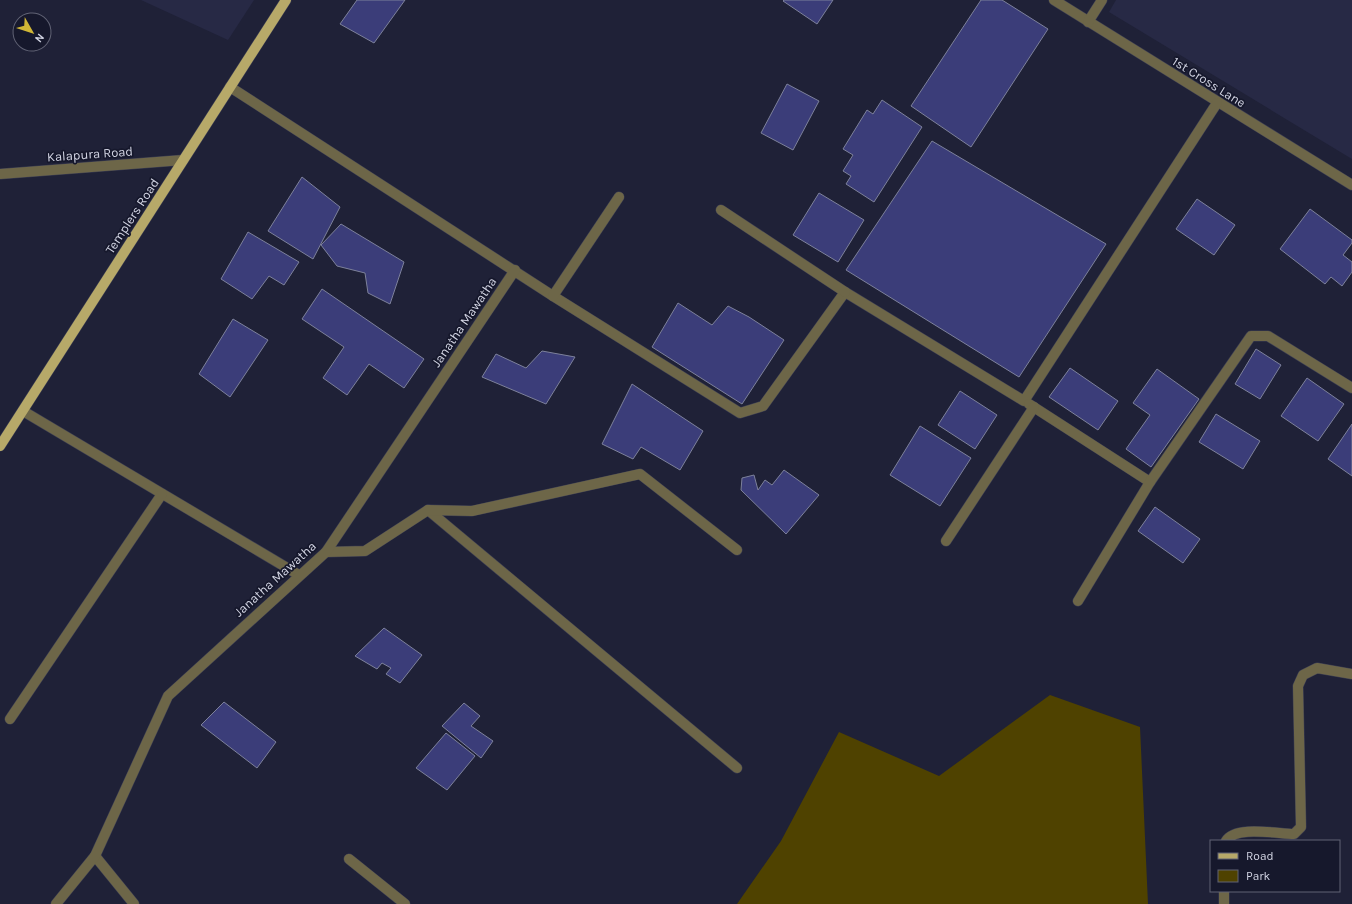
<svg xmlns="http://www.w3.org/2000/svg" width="1352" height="904" font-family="Karla,sans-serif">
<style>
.built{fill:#272945}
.green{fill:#4f4200}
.building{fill:#3b3d79;stroke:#7d819b}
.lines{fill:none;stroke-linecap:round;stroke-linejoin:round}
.minor-casing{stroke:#3c3e53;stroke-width:11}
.major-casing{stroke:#3c3e53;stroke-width:11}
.minor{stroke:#6d6648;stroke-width:10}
.major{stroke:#b7a969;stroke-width:10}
.labels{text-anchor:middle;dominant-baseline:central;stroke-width:3.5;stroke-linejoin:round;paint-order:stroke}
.street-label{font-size:13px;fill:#d2d4e3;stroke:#16182c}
</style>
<rect width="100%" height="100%" fill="#1f2137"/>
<g class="built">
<polygon points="141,0 254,0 228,40"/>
<polygon points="1116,0 1352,0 1352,159 1109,12"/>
</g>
<polygon class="green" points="1050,695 1140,727 1148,904 737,904 781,841 839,732 939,776"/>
<g class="building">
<polygon points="357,0 405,0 374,43 340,24"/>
<polygon points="784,0 833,0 817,24 783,1"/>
<polygon points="981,0 1002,0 1048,29 971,147 911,106"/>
<polygon points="787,84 819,101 793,150 761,133"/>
<polygon points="882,100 922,127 874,202 846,184 851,176 843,171 853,155 843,149 867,110 873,114"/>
<polygon points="932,141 1106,244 1019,377 846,270"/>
<polygon points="302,177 340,207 313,259 268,231"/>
<polygon points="819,193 864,220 838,262 793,235"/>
<polygon points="1197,199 1235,225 1214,255 1176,229"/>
<polygon points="1310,209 1352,240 1352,243 1343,255 1352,262 1352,272 1342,286 1331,277 1325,284 1280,249"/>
<polygon points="341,224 404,262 390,304 368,293 365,273 337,266 321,245"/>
<polygon points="248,232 299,262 284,285 269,276 252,299 221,279"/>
<polygon points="322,289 424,359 404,388 369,364 347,395 323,378 344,347 302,319"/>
<polygon points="678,303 712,325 728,306 749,317 784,340 742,404 652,347"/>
<polygon points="233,319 268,340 230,397 199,374"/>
<polygon points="1256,349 1281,365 1260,399 1235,384"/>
<polygon points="542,351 575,357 546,404 482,377 496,354 526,368"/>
<polygon points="1070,368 1118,401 1098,430 1049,397"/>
<polygon points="1157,369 1199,399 1151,467 1126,449 1150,415 1133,403"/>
<polygon points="1307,378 1344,404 1318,441 1281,416"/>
<polygon points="632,384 703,431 680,470 641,447 633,459 602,444"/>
<polygon points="960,391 997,415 975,449 938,425"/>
<polygon points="1216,414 1260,441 1243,469 1199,442"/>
<polygon points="1352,424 1352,476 1328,459"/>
<polygon points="920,426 971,458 940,506 890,475"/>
<polygon points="784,470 819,495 786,534 741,490 742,478 754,475 758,490 765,480 772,485"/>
<polygon points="1155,507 1200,539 1183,563 1138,531"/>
<polygon points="384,628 422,655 400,683 386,674 391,668 382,663 377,669 355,656"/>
<polygon points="224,702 276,742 257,768 201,725"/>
<polygon points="464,703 480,716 471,726 493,741 481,758 442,726"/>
<polygon points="446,733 475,756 447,790 416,768"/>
</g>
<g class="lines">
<defs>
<g id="minor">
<polyline points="1054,0 1352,185"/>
<polyline points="1088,22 1102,0"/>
<polyline points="230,87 553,296 740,413 763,406 845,292 1024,401 1217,103"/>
<polyline points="0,174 183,160"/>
<polyline points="721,210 845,292"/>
<polyline points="553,296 619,197"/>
<polyline points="1029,404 1150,482"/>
<polyline points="23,411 299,575"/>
<polyline points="428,510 737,768"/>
<polyline points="946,541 1034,407"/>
<polyline points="326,552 365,551 428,510 472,511 640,474 737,550"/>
<polyline points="1078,601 1150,482 1251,336 1268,336 1352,388"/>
<polyline points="10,719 162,494"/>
<path d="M1226 841C1235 825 1278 834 1294 834L1301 827 1298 686 1303 675 1317 668 1352 674"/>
<polyline points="95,856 134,904"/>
<polyline points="349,859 405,904"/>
<polyline points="1224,891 1224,904"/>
<polyline points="56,904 95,856 168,696 326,552 515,270"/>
</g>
<polyline id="major" points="0,446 286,0"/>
</defs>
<use href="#minor" class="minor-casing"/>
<use href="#major" class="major-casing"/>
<use href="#minor" class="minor"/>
<use href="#major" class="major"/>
</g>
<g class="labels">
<g class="street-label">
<text transform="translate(1209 82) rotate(32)">1st Cross Lane</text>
<text transform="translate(90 154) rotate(-4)">Kalapura Road</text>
<text transform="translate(132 216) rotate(-57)">Templers Road</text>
<text transform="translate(464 322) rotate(-56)">Janatha Mawatha</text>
<text transform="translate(275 579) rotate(-42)">Janatha Mawatha</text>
</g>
</g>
<rect x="1210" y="840" width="130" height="52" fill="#16182c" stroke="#616375"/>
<rect x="1218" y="853" width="20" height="6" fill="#b7a969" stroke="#616375"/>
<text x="1246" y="860" font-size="12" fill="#d2d4e3">Road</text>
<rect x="1218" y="870" width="20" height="12" fill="#4f4200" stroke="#616375"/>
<text x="1246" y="880" font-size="12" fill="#d2d4e3">Park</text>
<g transform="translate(32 32) rotate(129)"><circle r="19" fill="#16182c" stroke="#616375"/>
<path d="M0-3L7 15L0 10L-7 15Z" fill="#d1b736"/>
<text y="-6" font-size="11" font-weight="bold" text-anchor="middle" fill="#d2d4e3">N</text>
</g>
</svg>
